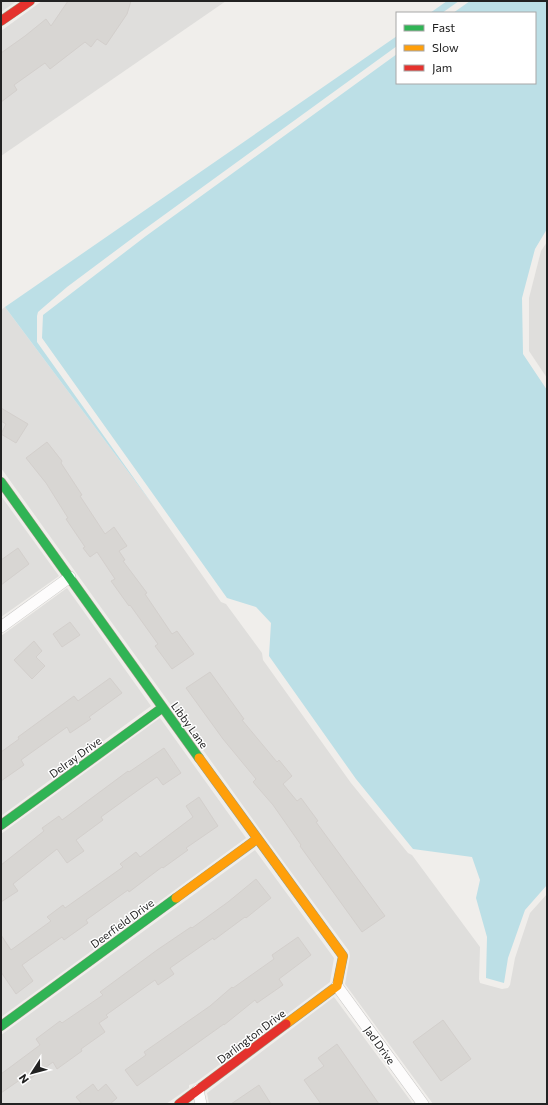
<svg xmlns="http://www.w3.org/2000/svg" width="548" height="1105" font-family="Commissioner,sans-serif">
<style>
.residential{fill:#dfdedc}
.water{fill:#bcdfe6}
.building{fill:#d8d6d3;stroke:#d3cfcc}
.lines{fill:none;stroke-linecap:round;stroke-linejoin:round}
.street-casing{stroke:#c9c8c7;stroke-width:12}
.fast-casing{stroke:#9b9c81;stroke-width:10}
.slow-casing{stroke:#9b9c81;stroke-width:10}
.jam-casing{stroke:#9b9c81;stroke-width:10}
.street{stroke:#fdfcfc;stroke-width:11}
.fast{stroke:#30b455;stroke-width:9}
.slow{stroke:#ff9f0a;stroke-width:9}
.jam{stroke:#e5322d;stroke-width:9}
.labels{text-anchor:middle;dominant-baseline:central;stroke-width:3;stroke-linejoin:round;paint-order:stroke}
.street-label{font-size:11px;fill:#222;stroke:#fff}
</style>
<rect width="100%" height="100%" fill="#f0eeeb"/>
<g class="residential">
<polygon points="1,1 17,1 1,12"/>
<polygon points="42,1 226,1 1,156 1,31"/>
<polygon points="547,242 547,378 529,351 529,298 541,251"/>
<polygon points="5,307 153,505 221,602 226,604 262,653 263,660 351,783 408,853 412,855 480,947 479,979 480,983 502,989 508,988 510,985 515,958 530,913 547,894 547,1104 433,1104 345,984 350,956 349,951 264,835 1,468 1,310"/>
<polygon points="1,496 59,576 1,617"/>
<polygon points="67,588 151,706 1,816 1,636"/>
<polygon points="160,718 246,838 1,1017 1,834"/>
<polygon points="255,850 334,958 330,982 195,1083 189,1085 189,1088 166,1104 1,1104 1,1035"/>
<polygon points="334,997 413,1104 209,1104 207,1093"/>
</g>
<g class="water">
<polygon points="447,1 459,1 442,13 430,13"/>
<polygon points="470,1 547,1 547,229 535,249 522,298 523,354 547,390 547,885 525,910 508,958 504,983 486,978 487,937 476,898 480,880 472,857 413,849 356,779 269,656 271,623 256,607 227,598 42,338 43,315 146,236 397,54 397,83 535,83 535,13 453,13"/>
<polygon points="397,36 397,46 142,231 67,287 38,312 37,316 37,342 153,505 5,307"/>
</g>
<g class="building">
<polygon points="68,1 131,1 127,14 106,45 97,39 91,47 85,42 50,69 45,63 14,85 17,90 1,102 1,53 25,36 46,19 51,26"/>
<polygon points="1,408 28,424 16,443 1,434 6,424 1,421"/>
<polygon points="47,442 62,461 61,463 82,495 80,496 105,534 114,527 127,546 119,551 125,560 123,561 147,593 145,594 172,634 177,631 194,654 172,669 155,646 158,644 130,605 129,606 111,581 115,579 97,552 90,557 83,548 85,547 66,519 68,518 46,483 26,458"/>
<polygon points="18,548 29,564 1,585 1,560"/>
<polygon points="70,622 80,635 62,647 53,634"/>
<polygon points="34,641 42,651 36,657 45,666 32,679 14,660"/>
<polygon points="210,672 244,719 242,720 277,762 279,760 292,776 283,784 297,801 301,798 318,821 316,822 385,916 362,932 300,846 301,845 273,805 253,782 256,779 223,739 186,688"/>
<polygon points="110,678 122,693 89,717 91,719 70,733 67,727 21,760 24,765 1,781 1,752 19,739 18,737 74,696 78,701"/>
<polygon points="164,748 181,773 163,785 157,777 144,786 101,817 103,820 76,840 84,851 67,863 57,849 13,884 18,891 1,902 1,865 44,831 42,828 59,816 62,820 128,771 129,772"/>
<polygon points="199,797 218,826 186,848 188,850 163,868 162,867 129,892 128,890 86,920 88,923 64,940 62,937 22,965 33,981 16,994 1,972 1,935 11,950 51,921 47,917 63,905 65,908 123,867 120,864 136,852 140,857 193,817 186,806"/>
<polygon points="256,879 271,898 246,918 245,917 214,940 213,938 170,968 174,974 158,985 155,980 106,1015 108,1017 99,1023 105,1032 81,1049 82,1051 57,1069 53,1062 27,1081 24,1077 1,1093 1,1074 40,1045 36,1039 60,1021 62,1023 103,995 100,992 157,950 191,927 192,928 228,902"/>
<polygon points="298,937 311,955 279,979 283,985 257,1003 255,1000 224,1025 224,1024 137,1086 125,1070 146,1055 144,1052 210,1006 232,987 233,988 274,959 272,955"/>
<polygon points="443,1020 471,1059 441,1081 413,1042"/>
<polygon points="337,1044 379,1104 321,1104 304,1080 324,1066 318,1058"/>
<polygon points="93,1084 98,1091 106,1084 117,1098 110,1104 82,1104 76,1097"/>
<polygon points="259,1085 271,1104 231,1104"/>
</g>
<g class="lines">
<defs>
<g id="street">
<polyline points="1,627 70,577"/>
<polyline points="337,986 423,1104"/>
<polyline points="198,1090 201,1104"/>
</g>
<g id="fast">
<polyline points="1,482 199,758"/>
<polyline points="1,825 162,708"/>
<polyline points="1,1026 176,898"/>
</g>
<g id="slow">
<polyline points="199,758 343,956 337,986 286,1024"/>
<polyline points="176,898 257,839"/>
</g>
<g id="jam">
<polyline points="1,21 30,1"/>
<polyline points="179,1104 286,1024"/>
</g>
</defs>
<use href="#street" class="street-casing"/>
<use href="#fast" class="fast-casing"/>
<use href="#slow" class="slow-casing"/>
<use href="#jam" class="jam-casing"/>
<use href="#street" class="street"/>
<use href="#fast" class="fast"/>
<use href="#slow" class="slow"/>
<use href="#jam" class="jam"/>
</g>
<g class="labels">
<g class="street-label">
<text transform="translate(190 725) rotate(54)">Libby Lane</text>
<text transform="translate(75 757) rotate(-36)">Delray Drive</text>
<text transform="translate(122 923) rotate(-36)">Deerfield Drive</text>
<text transform="translate(251 1036) rotate(-37)">Darlington Drive</text>
<text transform="translate(380 1045) rotate(54)">Jad Drive</text>
</g>
</g>
<rect width="548" height="1105" fill="none" stroke="#222222" stroke-width="4"/>
<rect x="396" y="12" width="140" height="72" fill="#ffffff" stroke="#a7a7a7"/>
<rect x="404" y="25" width="20" height="6" fill="#30b455" stroke="#a7a7a7"/>
<text x="432" y="32" font-size="12" fill="#222222">Fast</text>
<rect x="404" y="45" width="20" height="6" fill="#ff9f0a" stroke="#a7a7a7"/>
<text x="432" y="52" font-size="12" fill="#222222">Slow</text>
<rect x="404" y="65" width="20" height="6" fill="#e5322d" stroke="#a7a7a7"/>
<text x="432" y="72" font-size="12" fill="#222222">Jam</text>
<g transform="translate(32 1073) rotate(234)" stroke="#ffffff" stroke-width="3" paint-order="stroke">
<path d="M0-3L7 15L0 10L-7 15Z" fill="#222222"/>
<text y="-6" font-size="11" font-weight="bold" text-anchor="middle" fill="#222222">N</text>
</g>
</svg>
